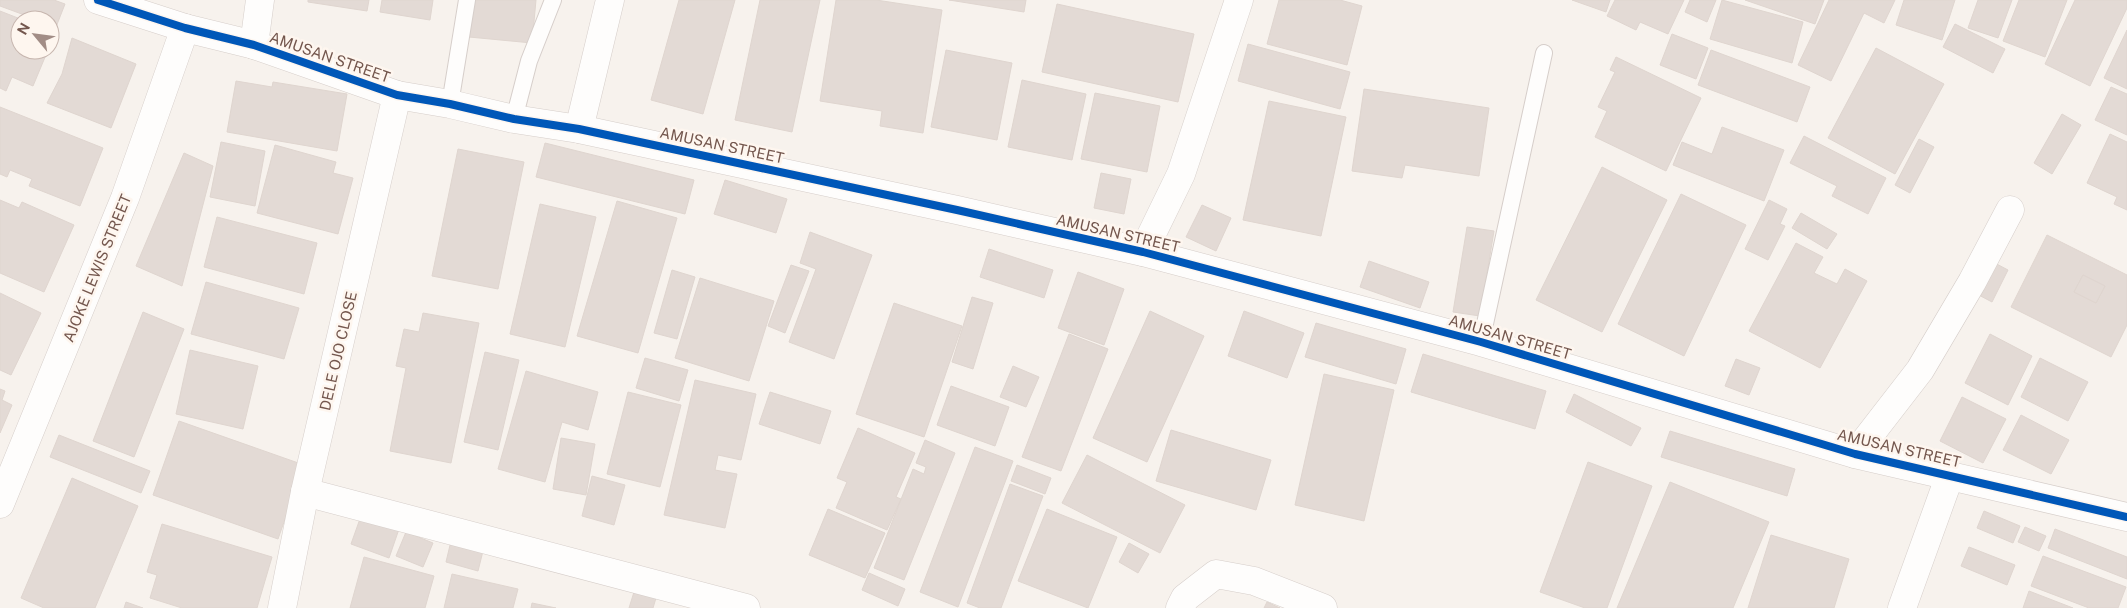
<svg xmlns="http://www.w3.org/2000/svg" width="2127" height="608" font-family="'Public Sans',sans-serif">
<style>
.building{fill:#e3dad5;stroke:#dfd5cf;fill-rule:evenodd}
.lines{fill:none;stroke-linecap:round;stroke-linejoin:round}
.service-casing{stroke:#d6ceca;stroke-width:18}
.minor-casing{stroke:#d6ceca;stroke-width:29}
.tertiary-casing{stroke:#d6ceca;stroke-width:29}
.service{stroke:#fefdfc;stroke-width:16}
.minor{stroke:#fefdfc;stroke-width:28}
.tertiary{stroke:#fefdfc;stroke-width:28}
.cycleway-casing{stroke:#fef6ef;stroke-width:11}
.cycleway{stroke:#0057b8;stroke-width:8}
.labels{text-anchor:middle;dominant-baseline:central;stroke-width:5;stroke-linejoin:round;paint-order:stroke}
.street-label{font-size:15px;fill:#74574e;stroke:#fef6ef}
</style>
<rect width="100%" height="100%" fill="#f7f2ed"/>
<g class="building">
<polygon points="0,0 54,0 65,4 56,27 50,24 50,20 38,20 0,6"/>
<polygon points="308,0 369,0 367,11 308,2"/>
<polygon points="382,0 433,0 430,20 380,12"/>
<polygon points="473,0 536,0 532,43 469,37"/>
<polygon points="679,0 735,0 703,114 651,100"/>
<polygon points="760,0 820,0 792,132 735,120"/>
<polygon points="836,0 876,0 942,10 923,133 880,126 882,111 820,101"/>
<polygon points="949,0 1026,0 1024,12"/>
<polygon points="1279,0 1340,0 1362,6 1347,65 1267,44"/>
<polygon points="1572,0 1610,0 1606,12"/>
<polygon points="1615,0 1684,0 1668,34 1640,22 1636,30 1607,16"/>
<polygon points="1690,0 1716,0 1707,22 1685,12"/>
<polygon points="1722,0 1803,22 1792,63 1710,39"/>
<polygon points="1745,0 1824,0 1815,24"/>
<polygon points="1829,0 1895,0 1884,23 1864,13 1831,81 1798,65"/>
<polygon points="1904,0 1955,0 1942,40 1896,25"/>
<polygon points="1978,0 2012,0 1998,38 1968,28"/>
<polygon points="2019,0 2067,0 2045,57 2003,41"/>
<polygon points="2075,0 2127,0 2127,8 2090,86 2045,64"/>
<polygon points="1057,4 1194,34 1178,102 1042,72"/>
<polygon points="0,11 23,20 20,20 20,50 48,50 33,86 12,77 6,91 0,88"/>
<polygon points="1955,24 2005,49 1993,73 1943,47"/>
<polygon points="2127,30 2127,89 2104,78"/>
<polygon points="1672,34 1708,48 1696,79 1660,65"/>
<polygon points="72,38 136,64 111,128 47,103 62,74"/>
<polygon points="1248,44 1350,72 1340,109 1238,81"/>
<polygon points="1876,48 1944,84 1895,174 1828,138"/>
<polygon points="946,50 1012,63 997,140 931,127"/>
<polygon points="1711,50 1810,87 1797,122 1698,85"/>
<polygon points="1616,57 1701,98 1666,171 1595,137 1607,111 1598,107 1615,72 1610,70"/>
<polygon points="1022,80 1086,94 1072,160 1008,147"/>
<polygon points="236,81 272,87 273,82 347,94 337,151 227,132"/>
<polygon points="2111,87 2127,94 2127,135 2095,120"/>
<polygon points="1364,89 1489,108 1479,176 1405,165 1402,178 1352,171"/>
<polygon points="1095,93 1160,106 1147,172 1081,159"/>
<polygon points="1269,101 1346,117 1321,236 1243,220"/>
<polygon points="0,107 103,148 80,206 29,186 32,179 10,170 7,177 0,174"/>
<polygon points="2062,114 2081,125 2052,174 2034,163"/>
<polygon points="1722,127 1784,150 1764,201 1673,165 1682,142 1712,154"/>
<polygon points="2110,134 2127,142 2127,210 2114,204 2117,197 2087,183"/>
<polygon points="1804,136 1886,178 1868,214 1832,196 1837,186 1790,163"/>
<polygon points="1919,139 1934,147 1910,193 1895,185"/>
<polygon points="221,142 265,151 255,206 210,197"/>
<polygon points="545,143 694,180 685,214 536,177"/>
<polygon points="275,145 336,162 333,173 353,178 338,234 257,213"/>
<polygon points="458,149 524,162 498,289 432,276"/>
<polygon points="184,153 213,166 182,286 136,266"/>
<polygon points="1602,167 1667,200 1602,332 1536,300"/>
<polygon points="1101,173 1131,179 1124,214 1094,208"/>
<polygon points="725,180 787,199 776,233 714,214"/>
<polygon points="1681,194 1746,225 1684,356 1618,324"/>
<polygon points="0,200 19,208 22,202 74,225 44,292 0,273"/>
<polygon points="1769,200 1787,209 1780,224 1785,226 1768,260 1745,249"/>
<polygon points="617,201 677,218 638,353 577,336"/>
<polygon points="540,204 596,217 565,347 510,334"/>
<polygon points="1202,205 1231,218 1216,251 1186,237"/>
<polygon points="1801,213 1837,234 1827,249 1792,228"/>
<polygon points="217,217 317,243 304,294 204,267"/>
<polygon points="1467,227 1494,231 1480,316 1453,312"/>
<polygon points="810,232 872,255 834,359 789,342 816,269 800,263"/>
<path d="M2047 235 2127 275V325L2111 357 2011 307ZM2083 275 2105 286 2096 303 2074 292Z"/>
<polygon points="1796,243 1823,257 1814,273 1837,284 1845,269 1867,281 1820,368 1749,331"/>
<polygon points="989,249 1053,270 1044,298 980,277"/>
<polygon points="1369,261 1429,282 1420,308 1360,287"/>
<polygon points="1991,261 2008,270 1992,302 1975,293"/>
<polygon points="791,265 809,271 785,333 768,326"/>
<polygon points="672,270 695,277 677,339 654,333"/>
<polygon points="1078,272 1124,289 1104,345 1058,328"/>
<polygon points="2083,275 2105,286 2096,303 2074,292"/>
<polygon points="700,278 774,301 749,381 675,358"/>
<polygon points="206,282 299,308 284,359 191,334"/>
<polygon points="0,293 41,313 11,375 0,370"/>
<polygon points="972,297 993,303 973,369 952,362"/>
<polygon points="894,303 962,326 924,437 856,414"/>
<polygon points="1150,311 1204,336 1147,462 1093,438"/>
<polygon points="1244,311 1304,333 1287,378 1228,356"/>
<polygon points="143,312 184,329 134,457 93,441"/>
<polygon points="423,313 479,323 451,463 390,451 406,368 396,366 404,329 419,332"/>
<polygon points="1316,323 1406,349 1396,384 1305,357"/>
<polygon points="1069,334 1108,349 1061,471 1022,457"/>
<polygon points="1990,334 2032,356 2008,405 1965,383"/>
<polygon points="190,350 258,366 243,429 176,414"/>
<polygon points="485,352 519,360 498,450 464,442"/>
<polygon points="1423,354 1546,391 1535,429 1411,392"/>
<polygon points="645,358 688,370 679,401 636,388"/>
<polygon points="2040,358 2088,382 2068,421 2021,397"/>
<polygon points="1736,359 1760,368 1749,395 1725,386"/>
<polygon points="1013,366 1039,377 1026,407 1000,397"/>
<polygon points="526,371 598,392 588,430 562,422 545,482 498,469"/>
<polygon points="1324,374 1394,390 1364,521 1295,505"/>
<polygon points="695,380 756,394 741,460 718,455 715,470 737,474 725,528 664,515"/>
<polygon points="951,386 1009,407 995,446 937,425"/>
<polygon points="0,389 5,391 2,400 12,405 0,433"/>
<polygon points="628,392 681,405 660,487 607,474"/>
<polygon points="770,392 831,411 820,444 759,424"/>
<polygon points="1574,394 1641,428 1631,446 1566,412"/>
<polygon points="1962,397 2006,419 1983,463 1940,441"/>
<polygon points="2021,415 2069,440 2051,474 2003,450"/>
<polygon points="179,421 304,465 278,539 153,495"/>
<polygon points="858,428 915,453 896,497 901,499 887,530 836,508 847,482 837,478"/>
<polygon points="1171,430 1271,460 1256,510 1156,481"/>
<polygon points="1670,431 1795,469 1787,496 1661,457"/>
<polygon points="59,435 150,471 141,493 50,457"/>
<polygon points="561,438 595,444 586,495 553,489"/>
<polygon points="925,440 955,453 904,580 874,568 913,469 924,474 926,467 916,463"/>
<polygon points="975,447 1013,461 958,607 920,592"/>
<polygon points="1087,455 1185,505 1160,553 1062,503"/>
<polygon points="1588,462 1652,486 1607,608 1585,608 1540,592"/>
<polygon points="1017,465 1051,478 1045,494 1011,481"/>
<polygon points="592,476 625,485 614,525 582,516"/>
<polygon points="72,478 138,506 95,608 44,608 21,598"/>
<polygon points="1670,482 1769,522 1733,608 1617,608"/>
<polygon points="1010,484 1043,496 1001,608 980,608 967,603"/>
<polygon points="828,509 885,533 865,578 809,555"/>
<polygon points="1047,509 1117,537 1088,608 1018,581"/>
<polygon points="1984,511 2020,526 2013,543 1977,528"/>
<polygon points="361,516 399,529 389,558 351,544"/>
<polygon points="162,524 272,557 257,608 182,608 150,598 157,575 147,572"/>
<polygon points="2025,527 2046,536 2039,551 2018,542"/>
<polygon points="2055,529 2127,557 2127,579 2048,548"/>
<polygon points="406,532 433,543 423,567 396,556"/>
<polygon points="1771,535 1849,559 1834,608 1748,608"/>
<polygon points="451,541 483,551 478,571 446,562"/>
<polygon points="1129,543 1149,554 1138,573 1119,562"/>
<polygon points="1969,547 2015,565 2007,585 1961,566"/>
<polygon points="2043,556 2126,587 2118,608 2089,608 2031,586"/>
<polygon points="364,557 434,576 425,608 350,608"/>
<polygon points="869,573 905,589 898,606 862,590"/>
<polygon points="452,574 518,589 513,608 444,608"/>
<polygon points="2029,591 2073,608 2023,608"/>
<polygon points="634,592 656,598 653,608 629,608"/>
<polygon points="126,602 143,608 124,608"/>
<polygon points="1267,602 1280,608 1264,608"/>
<polygon points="532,603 556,608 531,608"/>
</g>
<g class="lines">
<defs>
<g id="service">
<polyline points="450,104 467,0"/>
<polyline points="514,119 529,61 553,0"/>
<polyline points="1481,342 1544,53"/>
</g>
<g id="minor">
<polyline points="98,0 185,28 254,45 397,95 450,104 514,119 579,129 957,210 1143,252 1481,342 1855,454 2127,517"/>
<polyline points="254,45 260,0"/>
<polyline points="579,129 610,0"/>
<polyline points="1143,252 1181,174 1239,0"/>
<polyline points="1855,454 1920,370 1972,282 2010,210"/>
<polyline points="305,492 746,608"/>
<polyline points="0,504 125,198 185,28"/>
<polyline points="282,608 305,492 397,95"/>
<polyline points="1180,608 1185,598 1216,574 1254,581 1323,608"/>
</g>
<polyline id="tertiary" points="1902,608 1950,475"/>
</defs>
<use href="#service" class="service-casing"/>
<use href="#minor" class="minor-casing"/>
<use href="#tertiary" class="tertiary-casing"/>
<use href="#service" class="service"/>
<use href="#minor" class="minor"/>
<use href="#tertiary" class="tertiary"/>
<defs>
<polyline id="cycleway" points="98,0 185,28 254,45 397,95 450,104 514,119 579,129 957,210 1143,252 1481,342 1855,454 2127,517"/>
</defs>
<use href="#cycleway" class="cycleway-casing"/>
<use href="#cycleway" class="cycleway"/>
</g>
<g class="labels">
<g class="street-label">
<text transform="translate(330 57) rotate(19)">AMUSAN STREET</text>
<text transform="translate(722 145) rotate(12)">AMUSAN STREET</text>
<text transform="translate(1118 233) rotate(13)">AMUSAN STREET</text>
<text transform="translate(97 268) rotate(-68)">AJOKE LEWIS STREET</text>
<text transform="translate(1510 337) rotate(16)">AMUSAN STREET</text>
<text transform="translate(338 351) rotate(-77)">DELE OJO CLOSE</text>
<text transform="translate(1899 448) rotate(13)">AMUSAN STREET</text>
</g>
</g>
<g transform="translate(35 35) rotate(299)"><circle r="24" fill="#fef6ef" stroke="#c7b6af"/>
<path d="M0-4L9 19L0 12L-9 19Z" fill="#a28d86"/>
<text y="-8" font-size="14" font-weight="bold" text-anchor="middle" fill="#74574e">N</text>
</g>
</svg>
